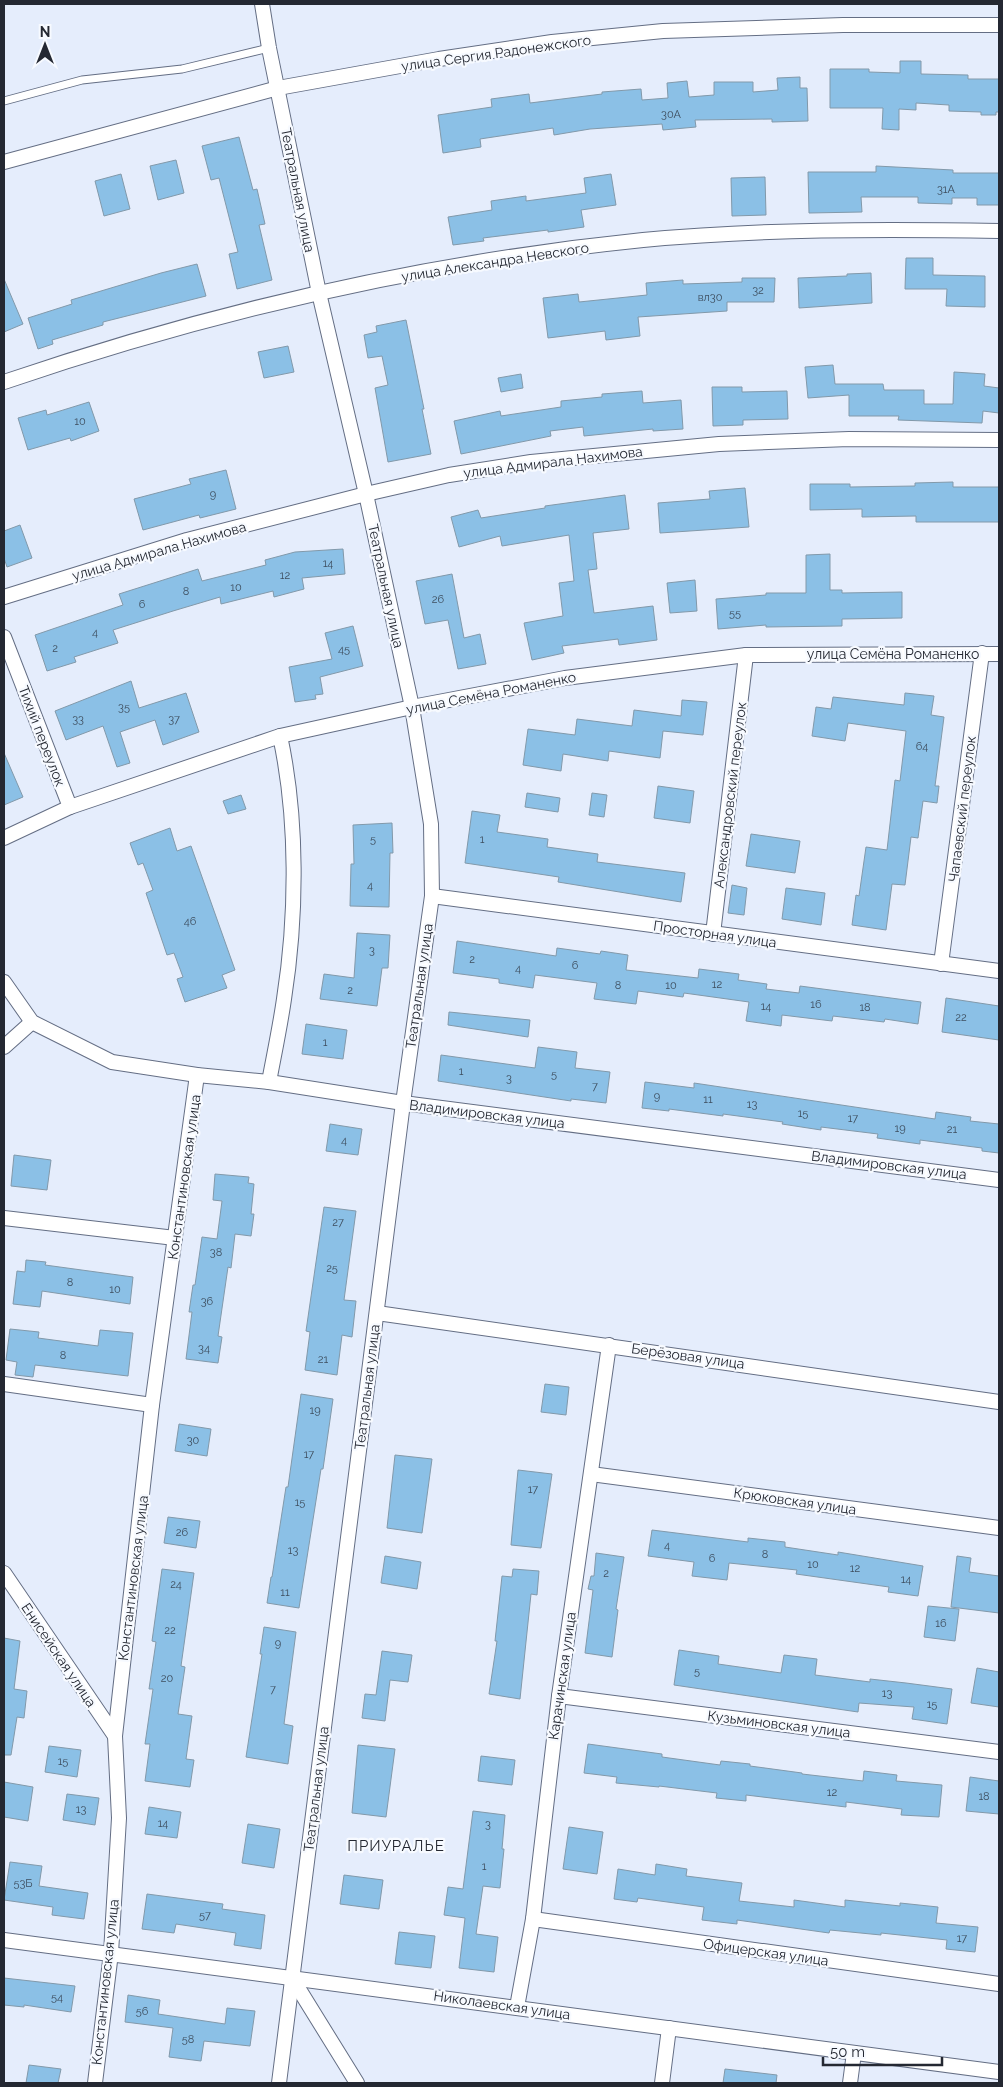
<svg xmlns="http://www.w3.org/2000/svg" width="1003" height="2087" font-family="Raleway,sans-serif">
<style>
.building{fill:#8bc0e6;stroke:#8299aa}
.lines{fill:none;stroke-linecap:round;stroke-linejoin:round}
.service-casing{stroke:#646e84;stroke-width:9}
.minor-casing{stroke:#646e84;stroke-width:16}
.service{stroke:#fff;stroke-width:7}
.minor{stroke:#fff;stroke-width:14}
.labels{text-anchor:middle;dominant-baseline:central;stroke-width:4.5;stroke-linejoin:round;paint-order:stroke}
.number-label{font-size:11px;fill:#3e4e5f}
.street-label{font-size:14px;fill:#242832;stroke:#f7faff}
.neighbourhood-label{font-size:15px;letter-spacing:1px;fill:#242832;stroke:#f7faff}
</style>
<rect width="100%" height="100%" fill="#e5edfc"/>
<g class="building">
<polygon points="900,61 921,61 921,74 968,75 968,79 999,79 999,112 996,112 996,115 981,115 981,112 949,111 949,105 916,103 916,110 899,109 899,130 882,129 883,108 830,108 830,69 869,69 869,72 900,73"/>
<polygon points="800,77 800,88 807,88 808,121 772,122 772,119 695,120 696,127 663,130 662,124 590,129 554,135 553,128 480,139 481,147 443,153 438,115 492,107 491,99 529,94 530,103 602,94 602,92 641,89 642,100 668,98 667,83 687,81 689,97 714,95 714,82 753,82 753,92 778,90 777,78"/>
<polygon points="239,137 253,190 257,189 265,224 259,225 272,280 237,289 229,254 238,252 219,178 211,180 202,146"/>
<polygon points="176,160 184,193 158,200 150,166"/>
<polygon points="876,166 953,170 953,173 999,173 999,205 977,205 977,198 952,198 952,204 918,203 918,197 861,197 862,212 809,213 808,172 876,172"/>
<polygon points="121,174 130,209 104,216 95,181"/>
<polygon points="611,174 616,205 581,210 584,227 548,232 548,230 483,238 484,241 453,245 448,217 492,210 491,201 526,196 526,201 586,193 584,178"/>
<polygon points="765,177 766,215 732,216 731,178"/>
<polygon points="906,258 933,258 933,275 985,276 985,307 946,306 947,289 905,289"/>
<polygon points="197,264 206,296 103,322 103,325 52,340 53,344 38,349 28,318 72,304 71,300 161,273"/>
<polygon points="871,273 872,303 799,308 798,278 847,276 847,274"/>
<polygon points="742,278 775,278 774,302 727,302 727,311 638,317 640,336 606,340 605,331 548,338 543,298 578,294 579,302 647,295 646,283 683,280 683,284 742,282"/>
<polygon points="4,279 23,324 4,332"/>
<polygon points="406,320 424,409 422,409 431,454 388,462 375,388 388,385 382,356 368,358 364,335 377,332 376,326"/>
<polygon points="288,346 294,372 264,378 258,352"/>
<polygon points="833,365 835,384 883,384 884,390 924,390 924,404 953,404 954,372 985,374 984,386 999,388 999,413 983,411 982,423 898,420 899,416 849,416 849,395 808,398 805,367"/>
<polygon points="521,374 523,388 501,392 498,378"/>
<polygon points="712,387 742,387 742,392 787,391 788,419 743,420 743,425 713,426"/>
<polygon points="642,391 643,403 681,400 683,429 653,431 653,429 584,436 583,427 550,431 551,436 461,454 454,421 500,411 501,416 561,407 561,401 602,397 602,394"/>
<polygon points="89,402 99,431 71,441 70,438 28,450 18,418 46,410 47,415"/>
<polygon points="226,470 236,509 200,518 199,515 143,530 134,499 191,484 189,479"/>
<polygon points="953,482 953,487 999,487 999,522 916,522 916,516 862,517 862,509 810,510 810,484 850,484 850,487 915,486 915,483"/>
<polygon points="745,488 749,527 660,533 658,503 710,499 709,491"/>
<polygon points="625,495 629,529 593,533 597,569 588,570 594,613 653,606 657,640 619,645 618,639 562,646 564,653 532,660 524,623 563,616 559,583 574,581 569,535 502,546 500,536 459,547 451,517 478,510 481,518 545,508 545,506"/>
<polygon points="20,525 32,558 7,567 4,558 4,531"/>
<polygon points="343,549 345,574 302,578 304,589 274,597 273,591 221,604 220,597 173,611 113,630 118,643 74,657 76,662 47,671 35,635 123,605 119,594 198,569 202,581 266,565 265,560 295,552"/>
<polygon points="830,554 830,590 842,590 842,593 902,592 902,618 842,619 842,626 766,627 766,625 718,629 716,599 766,595 766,593 806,593 806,555"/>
<polygon points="452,574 464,638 480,634 486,664 458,669 448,620 425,624 416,581"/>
<polygon points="695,580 697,611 670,613 667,583"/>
<polygon points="353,626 363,666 320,677 323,694 315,695 316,699 295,702 289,667 332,659 325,633"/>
<polygon points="131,681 139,708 186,693 199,732 163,745 155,720 120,732 130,763 117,767 103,726 66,740 55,711"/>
<polygon points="905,693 934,696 931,715 944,717 935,786 939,786 937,803 923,801 918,838 911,837 905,885 892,884 886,930 852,925 856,895 859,896 866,847 887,850 895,780 900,781 906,731 848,723 845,741 812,736 816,707 831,709 833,697 904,705"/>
<polygon points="682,700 707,702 703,735 663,731 660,758 609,751 608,761 563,754 561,771 523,765 528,729 575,735 577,719 632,726 634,710 681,716"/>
<polygon points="4,753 23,797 4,805"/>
<polygon points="658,786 694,791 690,823 654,818"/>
<polygon points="527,793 560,798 558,812 525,807"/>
<polygon points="592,793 607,795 604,817 589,815"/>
<polygon points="241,795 246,809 228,814 223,801"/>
<polygon points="472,811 500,815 497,832 548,839 547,847 598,854 597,862 685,873 681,902 558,882 559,877 465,863"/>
<polygon points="392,823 393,853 390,853 389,907 350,906 351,864 354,864 353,825"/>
<polygon points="170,828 177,851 191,846 235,970 222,975 227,988 185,1002 177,979 183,977 174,953 167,955 146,893 153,890 143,863 138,865 130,843"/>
<polygon points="751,834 800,841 795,873 746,866"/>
<polygon points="732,885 747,888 744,915 728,913"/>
<polygon points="786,888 825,893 821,925 782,919"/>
<polygon points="357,933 390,935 388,968 382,968 377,1006 320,999 324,974 354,978"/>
<polygon points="457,941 556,956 557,948 600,954 601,951 628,955 626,970 698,978 699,969 739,974 738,980 767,984 766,989 799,993 800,986 921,1002 918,1024 885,1019 884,1022 833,1016 832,1021 782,1015 781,1026 746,1021 749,1002 684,993 683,997 638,991 636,1004 594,999 597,983 535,975 533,988 499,983 499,979 453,973"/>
<polygon points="946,998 999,1006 999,1040 942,1032"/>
<polygon points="449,1012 530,1020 528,1037 448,1025"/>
<polygon points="306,1024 347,1030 343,1059 302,1054"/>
<polygon points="538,1047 577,1052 575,1068 610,1072 606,1103 571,1099 571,1101 438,1081 441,1055 535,1068"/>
<polygon points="645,1082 694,1088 694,1083 935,1119 936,1112 971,1117 970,1121 999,1124 999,1153 982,1151 982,1148 920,1140 920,1144 877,1138 878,1134 821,1127 821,1130 782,1124 783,1122 723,1114 723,1116 669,1109 669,1111 642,1108"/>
<polygon points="330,1124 362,1129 358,1155 326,1151"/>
<polygon points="14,1155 51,1160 47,1190 11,1186"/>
<polygon points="215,1174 249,1177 248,1183 254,1184 251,1214 254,1214 251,1236 235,1234 231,1268 228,1267 218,1336 222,1337 218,1363 186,1359 192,1312 189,1312 193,1285 195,1285 202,1237 217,1239 222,1201 213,1200"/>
<polygon points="324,1207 356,1211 344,1300 356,1301 352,1337 342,1335 337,1375 305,1370 310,1332 306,1331"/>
<polygon points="26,1260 46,1262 45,1265 133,1277 130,1304 42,1291 40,1307 13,1304 17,1271 25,1272"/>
<polygon points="10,1329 39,1332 38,1338 98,1346 100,1330 133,1333 128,1376 35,1365 33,1377 15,1375 17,1362 6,1360"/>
<polygon points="545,1384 569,1387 566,1415 541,1412"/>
<polygon points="301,1394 333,1399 323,1469 321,1469 299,1608 267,1603 271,1577 272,1577 286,1487 288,1487"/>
<polygon points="179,1424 211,1429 207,1456 175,1451"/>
<polygon points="395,1455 432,1459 422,1533 387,1528"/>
<polygon points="518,1470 552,1474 541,1548 511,1545"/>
<polygon points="168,1517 200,1521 196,1548 164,1543"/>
<polygon points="652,1530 748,1542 748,1538 785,1542 785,1547 838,1555 838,1552 923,1566 918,1596 888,1592 889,1587 796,1574 797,1570 729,1563 727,1580 692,1576 694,1562 648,1556"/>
<polygon points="596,1553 624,1557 616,1609 618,1610 612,1657 585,1653 593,1590 588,1589 591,1576 594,1576"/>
<polygon points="385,1556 421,1562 417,1589 381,1583"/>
<polygon points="957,1556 971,1558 969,1572 999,1576 999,1613 951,1607"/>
<polygon points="162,1569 194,1573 181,1666 185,1667 178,1714 192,1716 186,1759 194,1760 190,1787 145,1781 150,1744 145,1744 153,1689 149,1689 156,1642 152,1641"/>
<polygon points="513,1569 539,1571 537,1595 531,1594 520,1699 489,1694 497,1641 495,1641 502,1576 512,1577"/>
<polygon points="928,1606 959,1609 955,1641 924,1637"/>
<polygon points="264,1627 296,1632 284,1724 293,1726 288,1764 246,1757 262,1654 260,1654"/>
<polygon points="4,1638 20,1641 14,1689 27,1691 24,1718 17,1717 11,1755 4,1755"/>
<polygon points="679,1650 719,1656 718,1664 781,1673 784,1655 817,1659 815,1675 870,1682 870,1679 906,1683 952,1689 947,1724 912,1719 914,1707 859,1703 858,1712 674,1685"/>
<polygon points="382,1651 412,1655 408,1682 390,1680 385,1721 362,1718 365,1694 376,1695"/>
<polygon points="977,1668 999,1672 999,1707 971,1703"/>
<polygon points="588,1744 662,1754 662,1757 720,1765 721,1761 750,1764 750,1766 802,1773 802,1774 863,1781 864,1771 897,1775 896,1781 942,1785 939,1817 901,1815 902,1809 846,1802 846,1807 746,1795 746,1801 716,1798 717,1793 659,1786 659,1787 616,1783 617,1777 584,1773"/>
<polygon points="358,1745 395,1749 386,1817 352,1813"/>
<polygon points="49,1746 81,1750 77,1777 45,1772"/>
<polygon points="481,1756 515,1760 512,1785 478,1781"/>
<polygon points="970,1777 999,1781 999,1814 966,1811"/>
<polygon points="4,1782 33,1787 28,1821 4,1817"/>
<polygon points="67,1794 99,1798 95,1825 63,1820"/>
<polygon points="149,1807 181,1812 177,1838 145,1834"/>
<polygon points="473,1811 505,1815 502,1849 504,1849 500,1888 483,1886 476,1934 498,1937 494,1972 459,1968 465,1918 444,1915 448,1887 463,1889"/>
<polygon points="248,1824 280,1829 274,1868 242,1863"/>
<polygon points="569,1827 603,1832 597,1874 563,1869"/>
<polygon points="10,1862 42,1866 39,1886 88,1893 84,1919 52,1915 53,1907 4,1900"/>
<polygon points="656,1864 687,1869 686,1876 742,1883 739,1901 794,1907 794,1900 845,1907 845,1900 900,1906 900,1903 938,1907 936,1923 978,1927 975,1952 946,1949 947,1940 881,1933 881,1935 830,1930 829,1933 737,1920 737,1924 702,1920 704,1907 638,1898 637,1902 614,1899 618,1869 655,1875"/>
<polygon points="344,1875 383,1880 379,1909 340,1904"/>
<polygon points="147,1894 223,1904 222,1909 265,1915 261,1949 234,1945 236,1933 176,1924 174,1933 142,1929"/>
<polygon points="399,1932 435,1936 431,1968 395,1964"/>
<polygon points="4,1978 75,1986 71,2012 24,2005 24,2007 4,2005"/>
<polygon points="128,1995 160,2000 158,2014 225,2024 227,2008 255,2011 250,2046 204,2041 201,2061 169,2057 173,2028 125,2022"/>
<polygon points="29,2065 61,2069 58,2083 26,2083"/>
<polygon points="725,2069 777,2075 776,2083 723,2083"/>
</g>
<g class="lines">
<defs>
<polyline id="service" points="4,101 82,80 182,69 269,48"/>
<g id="minor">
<polyline points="262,4 269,48 319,293 366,494 412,707 431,824 432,896 403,1103 279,2083"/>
<polyline points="4,162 278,88 439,59 552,42 663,31 843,25 999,25"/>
<path d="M4 382C210 312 426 262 643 240 762 229 880 229 999 231"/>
<polyline points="4,597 187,540 366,494 449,475 531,462 719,444 849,439 999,440"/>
<polyline points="4,637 70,807"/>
<polyline points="4,838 70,807 280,736 412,707 565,678 746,655 999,654"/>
<polyline points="432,896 999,971"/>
<polyline points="713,934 746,655"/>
<polyline points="941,964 982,653"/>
<polyline points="4,982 32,1022 112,1062 197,1075 269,1082 403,1103 999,1180"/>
<polyline points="4,1047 32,1022"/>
<path d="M269 1082C274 1055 280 1027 284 999 297 916 298 819 280 736"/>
<polyline points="4,1218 175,1238"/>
<polyline points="377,1313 999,1402"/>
<polyline points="4,1384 152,1405"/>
<polyline points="591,1474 999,1528"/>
<polyline points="4,1573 115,1736"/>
<polyline points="559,1696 999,1752"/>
<polyline points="533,1919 999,1984"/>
<polyline points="4,1940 999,2072"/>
<polyline points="292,1978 357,2083"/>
<polyline points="517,2007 533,1919 559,1696 609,1345"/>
<polyline points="95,2083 111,1953 119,1818 115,1736 152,1405 197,1075"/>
<polyline points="662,2083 669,2028"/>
<polyline points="850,2083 854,2053"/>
</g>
</defs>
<use href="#service" class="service-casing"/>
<use href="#minor" class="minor-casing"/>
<use href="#service" class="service"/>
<use href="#minor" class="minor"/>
</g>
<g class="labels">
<g class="number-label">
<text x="671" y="114">30А</text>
<text x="946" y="189">31А</text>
<text x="758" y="290">32</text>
<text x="710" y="297">вл30</text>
<text x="80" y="421">10</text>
<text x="213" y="494">9</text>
<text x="328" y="563">14</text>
<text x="285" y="575">12</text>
<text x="236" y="587">10</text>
<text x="186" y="591">8</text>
<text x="438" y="599">26</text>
<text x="142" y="604">6</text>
<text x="735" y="613">55</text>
<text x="95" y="632">4</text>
<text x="55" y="648">2</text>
<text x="344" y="649">45</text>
<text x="124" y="707">35</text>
<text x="78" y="719">33</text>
<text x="174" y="719">37</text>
<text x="922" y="746">64</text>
<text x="373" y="839">5</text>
<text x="482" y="839">1</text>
<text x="370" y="885">4</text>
<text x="190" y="921">46</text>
<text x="372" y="950">3</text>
<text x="472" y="959">2</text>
<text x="575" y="965">6</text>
<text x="518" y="968">4</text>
<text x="717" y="984">12</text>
<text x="618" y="985">8</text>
<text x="671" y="985">10</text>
<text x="350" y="990">2</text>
<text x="816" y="1004">16</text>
<text x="766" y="1006">14</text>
<text x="865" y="1007">18</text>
<text x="961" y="1017">22</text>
<text x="325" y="1042">1</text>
<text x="461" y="1071">1</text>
<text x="554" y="1074">5</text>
<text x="509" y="1078">3</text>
<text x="595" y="1086">7</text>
<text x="657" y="1096">9</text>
<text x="708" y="1099">11</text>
<text x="752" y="1104">13</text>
<text x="803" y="1113">15</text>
<text x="853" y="1118">17</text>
<text x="900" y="1128">19</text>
<text x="952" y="1129">21</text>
<text x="344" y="1140">4</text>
<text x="338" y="1222">27</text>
<text x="216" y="1252">38</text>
<text x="332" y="1268">25</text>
<text x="70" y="1282">8</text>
<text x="115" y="1289">10</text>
<text x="207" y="1301">36</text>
<text x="204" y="1348">34</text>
<text x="63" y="1355">8</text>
<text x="323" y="1359">21</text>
<text x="315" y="1410">19</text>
<text x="193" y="1440">30</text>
<text x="309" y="1454">17</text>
<text x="533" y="1489">17</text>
<text x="300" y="1502">15</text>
<text x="182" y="1532">26</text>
<text x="667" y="1545">4</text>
<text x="293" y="1550">13</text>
<text x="765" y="1554">8</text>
<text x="712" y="1558">6</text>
<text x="813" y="1564">10</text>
<text x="855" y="1568">12</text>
<text x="606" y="1573">2</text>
<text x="906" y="1579">14</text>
<text x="176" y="1584">24</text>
<text x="285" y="1592">11</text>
<text x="941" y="1623">16</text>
<text x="170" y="1630">22</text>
<text x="278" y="1643">9</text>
<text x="697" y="1671">5</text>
<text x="167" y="1678">20</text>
<text x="273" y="1689">7</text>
<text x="887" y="1693">13</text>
<text x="932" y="1704">15</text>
<text x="63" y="1761">15</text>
<text x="832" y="1792">12</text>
<text x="984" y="1796">18</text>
<text x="81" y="1809">13</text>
<text x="163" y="1823">14</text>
<text x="488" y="1824">3</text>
<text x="484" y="1866">1</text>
<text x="23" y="1883">53Б</text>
<text x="205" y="1915">57</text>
<text x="962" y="1938">17</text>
<text x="57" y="1997">54</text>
<text x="142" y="2011">56</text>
<text x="188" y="2039">58</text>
</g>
<g class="street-label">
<text transform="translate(496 53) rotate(-8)">улица Сергия Радонежского</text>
<text transform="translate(298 190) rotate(79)">Театральная улица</text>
<text transform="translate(495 262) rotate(-9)">улица Александра Невского</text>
<text transform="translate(553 462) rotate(-7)">улица Адмирала Нахимова</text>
<text transform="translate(159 551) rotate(-16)">улица Адмирала Нахимова</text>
<text transform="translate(386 586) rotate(78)">Театральная улица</text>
<text x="893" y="654">улица Семёна Романенко</text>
<text transform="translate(491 693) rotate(-11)">улица Семёна Романенко</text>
<text transform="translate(42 736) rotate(69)">Тихий переулок</text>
<text transform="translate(730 795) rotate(-83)">Александровский переулок</text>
<text transform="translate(962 809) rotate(-83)">Чапаевский переулок</text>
<text transform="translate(715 934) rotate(8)">Просторная улица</text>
<text transform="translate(419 986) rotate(-82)">Театральная улица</text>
<text transform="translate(487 1114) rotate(7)">Владимировская улица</text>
<text transform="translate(889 1165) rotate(7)">Владимировская улица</text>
<text transform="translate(184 1177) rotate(-82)">Константиновская улица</text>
<text transform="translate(688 1356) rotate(8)">Берёзовая улица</text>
<text transform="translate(367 1387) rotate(-83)">Театральная улица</text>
<text transform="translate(795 1501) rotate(8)">Крюковская улица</text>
<text transform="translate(133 1578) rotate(-83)">Константиновская улица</text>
<text transform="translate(59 1655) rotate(56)">Енисейская улица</text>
<text transform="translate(562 1676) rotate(-82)">Карачинская улица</text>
<text transform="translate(779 1724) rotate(7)">Кузьминовская улица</text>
<text transform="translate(316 1789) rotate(-83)">Театральная улица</text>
<text transform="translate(766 1952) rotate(8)">Офицерская улица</text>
<text transform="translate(105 1982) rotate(-84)">Константиновская улица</text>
<text transform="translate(502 2005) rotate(8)">Николаевская улица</text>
</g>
<g class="neighbourhood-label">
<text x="396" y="1846">ПРИУРАЛЬЕ</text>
</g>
</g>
<rect width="1003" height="2087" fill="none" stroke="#242832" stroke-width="10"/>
<g transform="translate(45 45)" stroke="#f7faff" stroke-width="4" paint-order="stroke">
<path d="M0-4L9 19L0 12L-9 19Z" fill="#242832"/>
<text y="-8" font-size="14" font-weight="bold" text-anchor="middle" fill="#242832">N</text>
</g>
<path d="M823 2057v8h119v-8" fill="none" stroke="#242832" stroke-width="2.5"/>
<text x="830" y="2057" font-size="15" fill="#242832" stroke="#f7faff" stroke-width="4" paint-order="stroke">50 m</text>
</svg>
